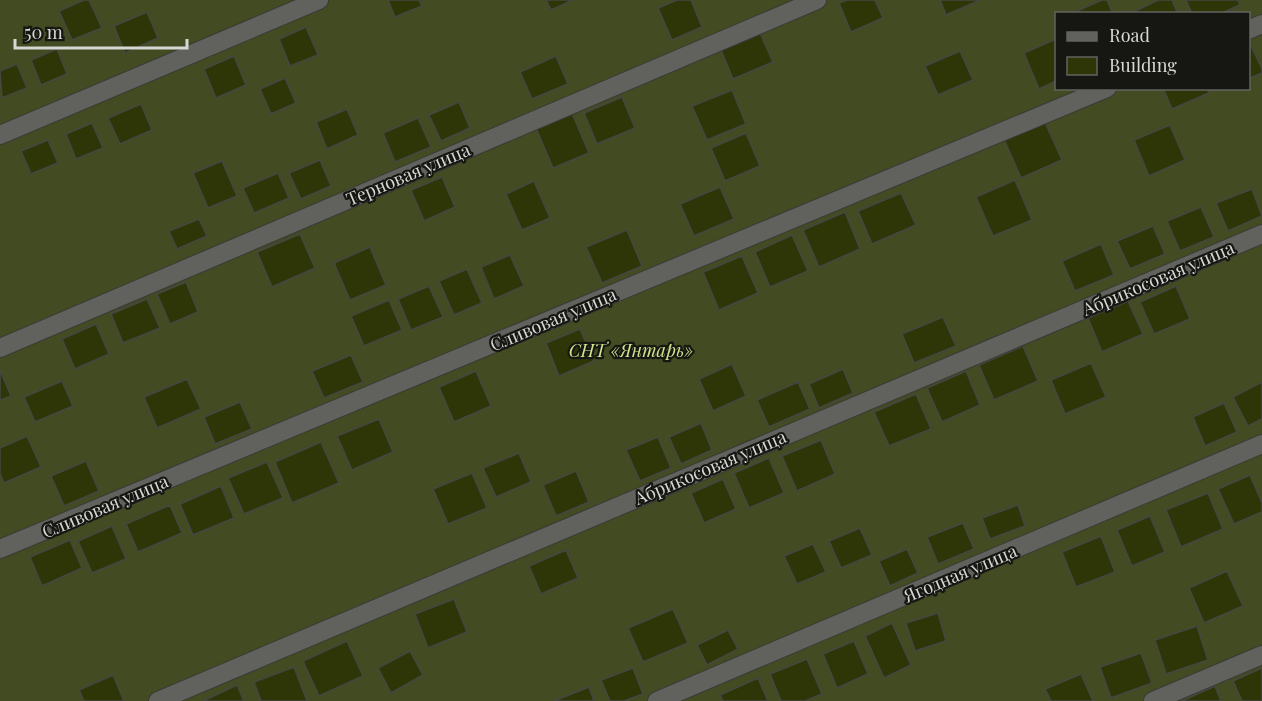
<svg xmlns="http://www.w3.org/2000/svg" width="1262" height="701" font-family="'Playfair Display',serif">
<style>
.garden{fill:#424b21;fill-rule:evenodd}
.building{fill:#2e3607;stroke:#454742;stroke-width:1.5}
.lines{fill:none;stroke-linecap:round;stroke-linejoin:round}
.minor-casing{stroke:#3a3b37;stroke-width:20}
.minor{stroke:#61625d;stroke-width:18}
.labels{text-anchor:middle;dominant-baseline:central;stroke-width:4.5;stroke-linejoin:round;paint-order:stroke}
.street-label{font-size:18px;fill:#d6d7d4;stroke:#161712}
.park-label{font-size:18px;font-style:italic;fill:#d1e58e;stroke:#161712}
</style>
<rect width="100%" height="100%" fill="#1f201b"/>
<path class="garden" d="M0 0H1262V701H0ZM1056 14H1248V88H1056Z"/>
<g class="building">
<polygon points="84,0 89,0 102,28 72,40 59,11"/>
<polygon points="388,0 419,0 422,6 395,17"/>
<polygon points="546,0 573,0 551,10"/>
<polygon points="677,0 691,0 702,27 672,40 658,8"/>
<polygon points="847,0 875,0 883,18 851,32 839,3"/>
<polygon points="940,0 980,0 946,15"/>
<polygon points="1102,0 1107,0 1113,14 1070,14"/>
<polygon points="1158,0 1172,0 1178,14 1129,14"/>
<polygon points="1186,0 1238,0 1240,5 1220,14 1192,14"/>
<polygon points="147,12 158,38 125,53 114,26"/>
<polygon points="306,27 318,55 290,66 279,39"/>
<polygon points="760,33 773,62 733,79 721,50"/>
<polygon points="1056,39 1056,81 1039,89 1024,53"/>
<polygon points="1248,39 1262,69 1262,73 1248,79"/>
<polygon points="57,49 67,74 41,85 31,60"/>
<polygon points="960,51 973,80 938,95 925,66"/>
<polygon points="234,56 246,85 216,98 204,69"/>
<polygon points="556,56 568,84 532,99 520,72"/>
<polygon points="17,64 27,88 2,98 0,71"/>
<polygon points="285,78 296,103 271,114 260,89"/>
<polygon points="1163,88 1207,88 1209,93 1172,109"/>
<polygon points="732,90 746,124 707,140 692,106"/>
<polygon points="622,97 635,128 597,144 584,113"/>
<polygon points="459,102 470,128 441,141 429,115"/>
<polygon points="141,104 152,130 120,144 108,118"/>
<polygon points="347,109 358,135 327,149 316,122"/>
<polygon points="572,113 589,153 553,168 536,128"/>
<polygon points="418,118 431,147 395,162 383,133"/>
<polygon points="1044,120 1062,160 1021,178 1003,137"/>
<polygon points="92,123 103,148 76,159 66,134"/>
<polygon points="1170,125 1185,160 1149,176 1134,140"/>
<polygon points="746,133 760,166 725,181 711,148"/>
<polygon points="48,140 58,163 31,174 21,151"/>
<polygon points="320,160 331,186 301,199 289,173"/>
<polygon points="222,161 237,196 208,208 193,173"/>
<polygon points="278,173 289,198 254,213 243,188"/>
<polygon points="442,177 455,207 424,221 411,190"/>
<polygon points="1015,180 1032,220 993,236 976,197"/>
<polygon points="534,181 550,218 522,230 506,194"/>
<polygon points="720,187 734,219 694,236 680,204"/>
<polygon points="1252,189 1262,216 1228,231 1216,203"/>
<polygon points="901,193 916,225 872,244 858,211"/>
<polygon points="1201,207 1214,237 1180,251 1167,221"/>
<polygon points="845,212 860,249 819,267 803,230"/>
<polygon points="199,219 207,236 177,249 169,231"/>
<polygon points="1153,226 1165,254 1130,269 1117,241"/>
<polygon points="627,230 642,266 602,283 586,247"/>
<polygon points="300,234 315,268 272,287 257,252"/>
<polygon points="792,235 808,271 770,287 755,252"/>
<polygon points="1101,244 1114,275 1075,291 1062,261"/>
<polygon points="370,247 386,285 350,300 334,263"/>
<polygon points="510,255 524,286 494,299 481,267"/>
<polygon points="742,256 758,293 719,310 703,272"/>
<polygon points="467,269 482,303 454,315 439,281"/>
<polygon points="186,282 198,312 170,324 157,294"/>
<polygon points="429,286 443,317 411,330 398,299"/>
<polygon points="1176,286 1190,319 1154,334 1140,302"/>
<polygon points="147,299 160,328 123,343 111,314"/>
<polygon points="389,300 402,330 364,346 351,316"/>
<polygon points="1128,301 1143,334 1102,352 1088,318"/>
<polygon points="943,317 956,346 914,363 902,334"/>
<polygon points="96,324 109,354 75,369 62,339"/>
<polygon points="580,329 594,361 559,376 546,343"/>
<polygon points="1023,346 1038,381 994,400 979,365"/>
<polygon points="351,355 363,382 324,398 312,371"/>
<polygon points="1091,363 1106,397 1065,414 1051,380"/>
<polygon points="732,364 746,396 713,411 699,379"/>
<polygon points="843,369 853,393 819,408 809,384"/>
<polygon points="0,370 11,396 0,400"/>
<polygon points="476,371 491,406 454,422 439,387"/>
<polygon points="966,371 980,405 942,422 927,388"/>
<polygon points="187,379 201,409 157,428 144,397"/>
<polygon points="62,381 73,406 35,422 24,397"/>
<polygon points="798,382 810,409 769,427 757,400"/>
<polygon points="1262,382 1262,419 1248,426 1233,397"/>
<polygon points="916,394 931,429 889,446 874,412"/>
<polygon points="240,402 252,429 215,444 204,417"/>
<polygon points="1224,403 1237,432 1205,446 1193,417"/>
<polygon points="379,419 393,452 352,470 337,436"/>
<polygon points="701,423 712,450 681,464 669,437"/>
<polygon points="27,436 41,467 4,483 0,474 0,448"/>
<polygon points="658,437 671,468 640,481 626,450"/>
<polygon points="821,440 835,474 797,491 782,456"/>
<polygon points="321,442 339,483 292,503 275,462"/>
<polygon points="519,453 531,482 496,497 483,468"/>
<polygon points="769,458 784,493 749,508 734,473"/>
<polygon points="86,461 99,491 64,506 51,476"/>
<polygon points="267,462 283,498 244,514 228,478"/>
<polygon points="576,471 589,502 556,516 543,485"/>
<polygon points="472,473 487,508 448,524 433,489"/>
<polygon points="1250,475 1262,503 1262,512 1234,524 1218,489"/>
<polygon points="723,479 736,509 704,523 691,493"/>
<polygon points="221,486 234,518 193,535 180,504"/>
<polygon points="1208,493 1223,529 1181,547 1166,510"/>
<polygon points="170,505 182,533 138,552 126,524"/>
<polygon points="1018,505 1025,526 990,539 982,518"/>
<polygon points="1150,516 1165,552 1132,566 1117,530"/>
<polygon points="963,523 974,549 938,564 927,537"/>
<polygon points="112,526 126,559 92,573 78,541"/>
<polygon points="860,528 872,555 841,568 829,541"/>
<polygon points="1101,536 1115,572 1076,587 1062,552"/>
<polygon points="70,540 82,568 42,586 30,557"/>
<polygon points="813,544 826,572 797,584 784,556"/>
<polygon points="907,549 918,573 890,586 879,561"/>
<polygon points="566,550 578,578 541,594 529,566"/>
<polygon points="1227,571 1243,606 1204,623 1189,588"/>
<polygon points="454,599 467,632 428,648 415,614"/>
<polygon points="673,609 688,643 643,662 628,628"/>
<polygon points="938,613 946,641 915,651 906,623"/>
<polygon points="892,623 911,665 884,678 865,636"/>
<polygon points="1197,626 1208,660 1166,674 1155,640"/>
<polygon points="728,630 738,649 707,665 697,645"/>
<polygon points="347,641 363,676 319,696 303,661"/>
<polygon points="854,641 868,674 837,688 823,654"/>
<polygon points="410,651 423,675 391,693 378,668"/>
<polygon points="1141,653 1152,683 1111,698 1100,667"/>
<polygon points="807,659 822,694 805,701 781,701 770,674"/>
<polygon points="294,667 307,701 261,701 254,682"/>
<polygon points="633,668 643,694 624,701 610,701 601,680"/>
<polygon points="1262,668 1262,701 1242,701 1233,681"/>
<polygon points="1081,674 1093,701 1051,701 1045,689"/>
<polygon points="113,675 124,701 84,701 79,690"/>
<polygon points="758,678 768,701 723,701 720,695"/>
<polygon points="237,685 244,701 203,701"/>
<polygon points="1215,686 1221,701 1182,701"/>
<polygon points="589,687 594,701 554,701"/>
</g>
<g class="lines">
<defs>
<g id="minor">
<polyline points="1248,30 1262,24"/>
<polyline points="0,135 319,0"/>
<polyline points="0,348 817,0"/>
<polyline points="0,549 1107,88"/>
<polyline points="158,701 1262,234"/>
<polyline points="657,701 1262,444"/>
<polyline points="1153,701 1262,655"/>
</g>
</defs>
<use href="#minor" class="minor-casing"/>
<use href="#minor" class="minor"/>
</g>
<g class="labels">
<g class="street-label">
<text transform="translate(408 174) rotate(-23)">Терновая улица</text>
<text transform="translate(1158 278) rotate(-23)">Абрикосовая улица</text>
<text transform="translate(553 319) rotate(-23)">Сливовая улица</text>
<text transform="translate(710 467) rotate(-23)">Абрикосовая улица</text>
<text transform="translate(105 506) rotate(-23)">Сливовая улица</text>
<text transform="translate(960 573) rotate(-23)">Ягодная улица</text>
</g>
<g class="park-label">
<text x="631" y="350">СНТ «Янтарь»</text>
</g>
</g>
<rect x="1055" y="12" width="195" height="78" fill="#161712" stroke="#636460" stroke-width="1.5"/>
<rect x="1067" y="32" width="30" height="9" fill="#61625d" stroke="#636460" stroke-width="1.5"/>
<text x="1109" y="42" font-size="18" fill="#d6d7d4">Road</text>
<rect x="1067" y="57" width="30" height="18" fill="#2e3607" stroke="#636460" stroke-width="1.5"/>
<text x="1109" y="72" font-size="18" fill="#d6d7d4">Building</text>
<path d="M15 39v9h172v-9" fill="none" stroke="#d6d7d4" stroke-width="3"/>
<text x="24" y="39" font-size="18" fill="#d6d7d4" stroke="#161712" stroke-width="4.5" paint-order="stroke">50 m</text>
</svg>
